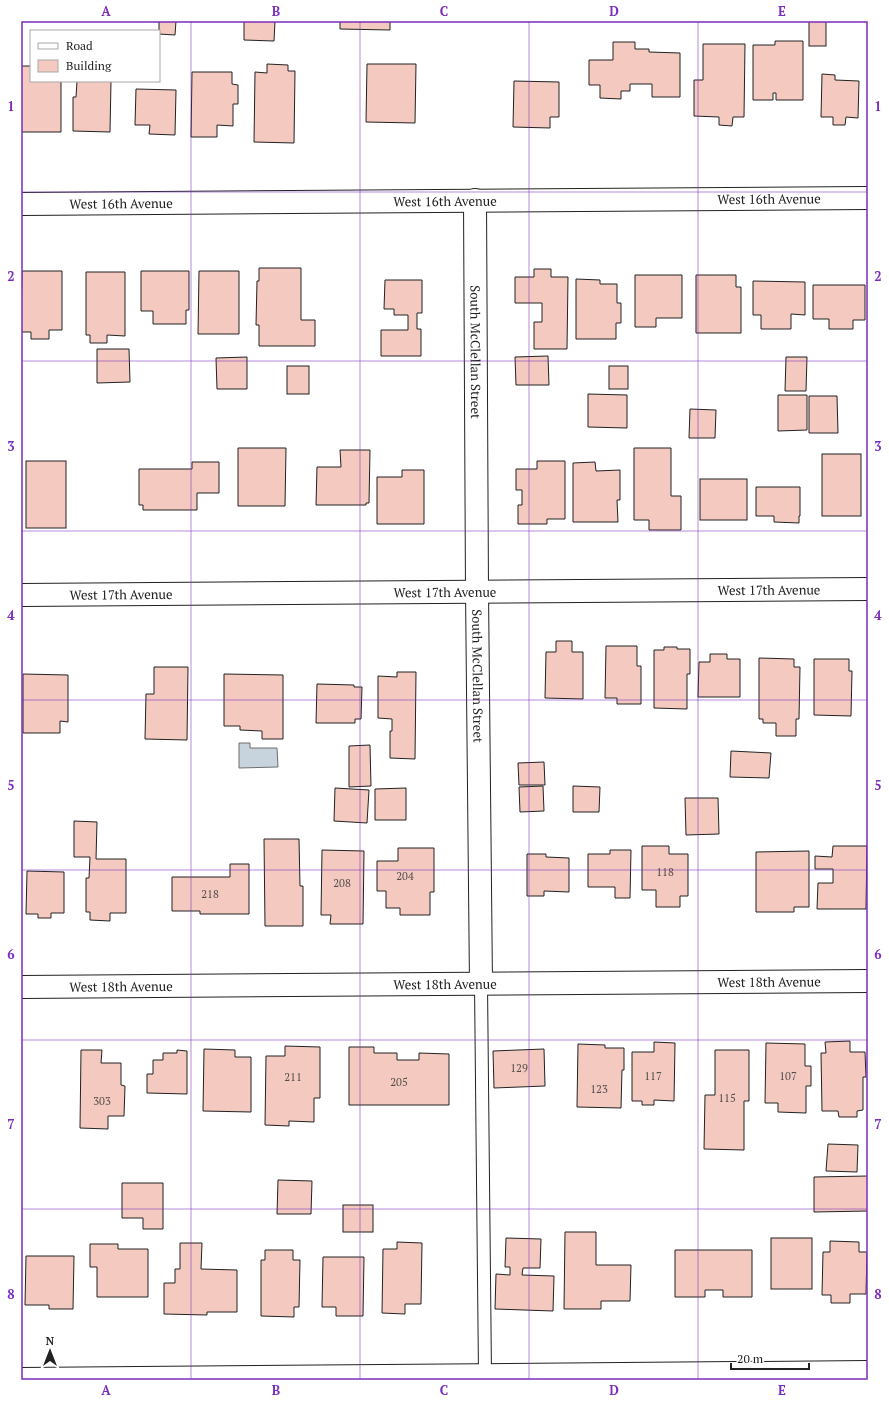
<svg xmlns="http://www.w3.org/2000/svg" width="889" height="1401" font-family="'PT Serif',serif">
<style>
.water{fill:#c7d3dd;stroke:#6f6f6f}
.building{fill:#f3c9c0;stroke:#222}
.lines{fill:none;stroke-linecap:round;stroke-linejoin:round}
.lane-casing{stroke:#222;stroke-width:14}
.street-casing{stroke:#222;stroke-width:24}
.lane{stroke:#fff;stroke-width:12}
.street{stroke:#fff;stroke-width:22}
.grid{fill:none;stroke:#7b2cbf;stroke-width:1;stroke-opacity:0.55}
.labels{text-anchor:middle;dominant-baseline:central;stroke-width:3;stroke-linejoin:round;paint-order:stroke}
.number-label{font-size:11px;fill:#564c4a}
.street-label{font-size:13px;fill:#222;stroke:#fff}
.neatline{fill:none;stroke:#7b2cbf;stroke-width:1.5}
.grid-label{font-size:13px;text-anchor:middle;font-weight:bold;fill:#7b2cbf}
</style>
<rect width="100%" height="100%" fill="#fff"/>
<polygon class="water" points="239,743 250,743 250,748 277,748 278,767 239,768"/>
<g class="building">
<polygon points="159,21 176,21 175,35 159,34"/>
<polygon points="244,21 275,21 274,41 244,40"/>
<polygon points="340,21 390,21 390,30 340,29"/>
<rect x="809" y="21" width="17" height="25"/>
<polygon points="775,41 803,41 803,100 776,100 776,93 773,93 773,100 753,100 753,45 775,45"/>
<polygon points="613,42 635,42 635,49 649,49 649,52 680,53 680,97 652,97 652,84 630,84 630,91 621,91 621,99 600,98 600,85 589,85 589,60 613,60"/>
<polygon points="703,44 745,44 744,117 733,117 732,126 719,125 719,117 694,116 694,80 703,80"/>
<polygon points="267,64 288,65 288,71 295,71 294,143 254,142 255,72 267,73"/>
<polygon points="367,64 416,64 415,123 366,122"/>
<polygon points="21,66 31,66 31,81 61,81 61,132 21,132"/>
<polygon points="192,72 232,72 232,84 238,85 238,104 233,104 233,126 217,125 217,137 191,137"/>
<polygon points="822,74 835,75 835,80 859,81 858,118 846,117 845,125 833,125 833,117 821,117"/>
<polygon points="77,81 111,81 110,132 73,131 73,97 76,97"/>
<polygon points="514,81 559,82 559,117 550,117 550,128 513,127"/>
<polygon points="136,89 176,90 175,135 149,134 150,125 135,125"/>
<polygon points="259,268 301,268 301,320 315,320 315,346 259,346 259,325 256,325 257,281 259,281"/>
<polygon points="534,269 551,269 551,277 568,277 567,349 534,349 534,322 542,322 542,303 515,303 515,277 534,277"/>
<polygon points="22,271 62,271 62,330 49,330 49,339 31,339 31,332 21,332"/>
<polygon points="141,271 189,271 189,310 186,310 186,324 153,324 153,311 141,311"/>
<polygon points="199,271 239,271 239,334 198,334"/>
<polygon points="86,272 125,272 125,336 107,335 107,343 90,343 90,335 86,335"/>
<polygon points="635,275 682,275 682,318 656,318 656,327 635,327"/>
<polygon points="696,275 736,275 736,287 741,287 741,333 696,333"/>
<polygon points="576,279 600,280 600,284 617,284 617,303 621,303 621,323 616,323 616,339 576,339"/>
<polygon points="385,280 422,280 422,313 417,313 417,329 421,329 421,356 381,356 381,330 408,330 408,315 394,315 394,309 384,309"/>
<polygon points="753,281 805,282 805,315 791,314 791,329 761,329 761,315 753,315"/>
<polygon points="813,285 865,285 865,320 853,320 853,329 829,329 829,319 813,319"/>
<polygon points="97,349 129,349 130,382 97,383"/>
<polygon points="548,356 549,385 516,385 515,357"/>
<polygon points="247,357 247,389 217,389 216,358"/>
<polygon points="786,357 807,357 806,391 785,391"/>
<rect x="287" y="366" width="22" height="28"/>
<rect x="609" y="366" width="19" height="23"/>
<polygon points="588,394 627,395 627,428 588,427"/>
<polygon points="778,395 807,395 807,430 778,431"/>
<polygon points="809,396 837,396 838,433 809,433"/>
<polygon points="690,409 716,410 715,438 689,438"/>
<polygon points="238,448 286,448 285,506 238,506"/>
<polygon points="634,448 671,448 671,496 681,496 681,530 649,530 649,520 634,520"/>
<polygon points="340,450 370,450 369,503 366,503 366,505 316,505 317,467 341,467"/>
<rect x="822" y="454" width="39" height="62"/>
<rect x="26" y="461" width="40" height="67"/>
<polygon points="537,461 565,461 565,519 547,519 547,524 518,524 518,505 522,505 522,490 516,490 516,469 537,469"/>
<polygon points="192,462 219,462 219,493 197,493 197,510 143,510 143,505 139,505 139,469 192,469"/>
<polygon points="595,462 596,471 620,470 620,500 617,500 618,522 573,522 573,463"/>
<polygon points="402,470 424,470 424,524 377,524 377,477 402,477"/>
<rect x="700" y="479" width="47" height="41"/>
<polygon points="756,487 800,487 800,516 799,516 799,523 774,522 774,516 756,516"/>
<polygon points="556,641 572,641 572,652 583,652 583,699 545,698 546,652 556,652"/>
<polygon points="606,646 637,646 637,666 641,666 641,704 617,704 617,698 605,698"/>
<polygon points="664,647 677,647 677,649 690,649 690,674 687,674 687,709 654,708 654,650 664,650"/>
<polygon points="710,654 727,654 727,659 740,659 740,697 698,697 699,662 710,662"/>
<polygon points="759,658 794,659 794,667 800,667 799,719 796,719 796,736 776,736 776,723 763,723 763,719 759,719"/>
<polygon points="814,659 849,659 849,671 852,671 851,716 814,715"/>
<polygon points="154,667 188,667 187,740 145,739 146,694 154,694"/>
<polygon points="397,672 416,672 415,759 390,758 390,731 392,731 392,719 378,718 378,676 397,677"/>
<polygon points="23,674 68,675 68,722 60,721 60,733 23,733"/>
<polygon points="224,674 283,675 283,739 262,739 262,731 240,730 240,726 224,726"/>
<polygon points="317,684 354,685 354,687 362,687 361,719 355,719 355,723 316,723"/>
<polygon points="370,745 371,786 349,787 349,746"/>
<polygon points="731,751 771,753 769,778 730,777"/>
<polygon points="544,762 545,785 519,785 518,763"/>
<polygon points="543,786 544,811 520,812 519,787"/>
<polygon points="573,786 600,787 599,812 573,812"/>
<polygon points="335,788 369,790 367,823 334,821"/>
<polygon points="406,788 406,820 375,820 375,789"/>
<polygon points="685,798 718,798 719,834 686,835"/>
<polygon points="74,821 97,822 96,859 126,859 126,913 110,913 110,921 90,920 90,912 86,912 86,878 89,878 90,857 74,857"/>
<polygon points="264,839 299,839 300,886 303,886 303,926 265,926"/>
<polygon points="642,846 669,846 669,854 688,854 688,896 680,896 680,907 656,907 656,890 642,890"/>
<polygon points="833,846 867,846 866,909 817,909 818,883 833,883 833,869 815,869 815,856 832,857"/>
<polygon points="398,848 434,848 434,892 430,892 430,915 400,915 400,908 386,908 386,891 377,891 377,861 398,861"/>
<polygon points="322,850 364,851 363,924 330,924 331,915 321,915"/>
<polygon points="610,850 631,850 630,898 615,898 615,887 588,887 588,854 610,854"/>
<polygon points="809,851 809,907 794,907 794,912 756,912 756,852"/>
<polygon points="527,854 546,854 546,857 569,858 569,892 544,891 544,896 527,896"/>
<polygon points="230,864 249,864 249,914 200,914 200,911 172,911 172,877 230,877"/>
<polygon points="27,871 64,872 64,913 51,913 51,918 38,918 38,914 26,914"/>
<polygon points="850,1041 850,1052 865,1052 866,1077 863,1077 863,1110 857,1111 857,1117 839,1117 838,1111 822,1111 821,1053 826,1053 825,1042"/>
<polygon points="654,1042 675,1043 674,1101 654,1100 654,1105 642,1105 642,1101 632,1101 632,1052 654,1052"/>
<polygon points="766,1043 805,1044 805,1066 811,1066 811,1086 806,1086 806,1113 778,1112 778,1103 765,1103"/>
<polygon points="578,1044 605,1045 605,1048 624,1048 624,1070 622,1070 621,1108 577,1107"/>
<polygon points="285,1046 320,1047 320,1098 314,1098 314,1122 289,1121 289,1126 265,1125 266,1056 285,1056"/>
<polygon points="349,1047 374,1047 374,1053 397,1053 397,1060 419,1060 419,1053 449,1054 449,1105 349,1105"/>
<polygon points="204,1049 235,1050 235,1057 251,1057 251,1112 203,1111"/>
<polygon points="544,1049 545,1086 494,1088 493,1051"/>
<polygon points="81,1050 102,1050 101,1063 121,1063 121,1085 125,1086 124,1116 108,1116 108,1129 80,1128"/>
<polygon points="177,1050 187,1051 187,1094 147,1093 147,1074 153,1074 153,1060 163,1060 163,1053 177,1053"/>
<polygon points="715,1050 749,1050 749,1101 744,1101 744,1150 704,1149 705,1095 715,1095"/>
<polygon points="828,1144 858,1145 857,1172 826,1171"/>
<polygon points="868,1176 868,1211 814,1212 814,1177"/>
<polygon points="278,1180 312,1181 311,1214 277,1214"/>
<polygon points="122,1183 163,1183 163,1229 143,1229 143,1218 122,1218"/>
<rect x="343" y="1205" width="30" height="27"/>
<polygon points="565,1232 596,1232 596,1265 631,1265 630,1301 601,1301 601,1309 564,1309"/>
<polygon points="506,1238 541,1239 540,1268 523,1268 522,1275 554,1276 553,1311 495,1309 496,1274 510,1275 510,1267 505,1267"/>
<rect x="771" y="1238" width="41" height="51"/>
<polygon points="830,1241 859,1242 859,1252 867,1252 866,1294 850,1294 850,1303 831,1303 831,1295 822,1295 823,1252 830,1252"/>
<polygon points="397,1242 422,1243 421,1304 405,1304 405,1314 382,1313 383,1249 397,1249"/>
<polygon points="180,1243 202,1243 201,1269 237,1270 237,1312 207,1312 207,1315 164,1314 164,1283 175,1283 175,1269 180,1269"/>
<polygon points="90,1244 118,1244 118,1249 148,1249 148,1297 97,1297 97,1267 90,1267"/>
<polygon points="265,1250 293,1250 293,1260 300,1260 299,1307 294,1307 294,1317 261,1316 261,1260 265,1260"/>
<polygon points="675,1250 752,1250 752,1297 723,1297 723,1290 705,1290 705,1297 675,1297"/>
<polygon points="26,1256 74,1256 73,1309 49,1309 49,1305 25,1305"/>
<polygon points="323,1257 364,1257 363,1316 336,1316 336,1307 322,1307"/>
</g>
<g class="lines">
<defs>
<polyline id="lane" points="481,984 485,1375"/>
<g id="street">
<path id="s1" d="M475 200 477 591 481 984"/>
<path id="s2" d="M21 204 868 198"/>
<path id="s3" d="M21 595 868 589"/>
<path id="s4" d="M21 987 868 981"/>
<polyline points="21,1379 868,1372"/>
</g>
</defs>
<use href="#lane" class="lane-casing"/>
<use href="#street" class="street-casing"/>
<use href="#lane" class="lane"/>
<use href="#street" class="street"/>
</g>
<path class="grid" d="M191 21V1380M360 21V1380M529 21V1380M698 21V1380M21 192H868M21 361H868M21 531H868M21 700H868M21 870H868M21 1040H868M21 1209H868"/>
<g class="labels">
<g class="number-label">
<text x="665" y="872">118</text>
<text x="405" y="876">204</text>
<text x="342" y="883">208</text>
<text x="210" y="894">218</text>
<text x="519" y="1068">129</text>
<text x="653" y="1076">117</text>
<text x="788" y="1076">107</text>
<text x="293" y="1077">211</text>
<text x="399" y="1082">205</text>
<text x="599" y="1089">123</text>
<text x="727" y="1098">115</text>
<text x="102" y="1101">303</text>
</g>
<g class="street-label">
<text stroke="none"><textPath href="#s2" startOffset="748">West 16th Avenue</textPath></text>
<text stroke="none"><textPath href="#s2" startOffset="424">West 16th Avenue</textPath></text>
<text stroke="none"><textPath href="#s2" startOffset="100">West 16th Avenue</textPath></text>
<text stroke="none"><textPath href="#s1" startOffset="152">South McClellan Street</textPath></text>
<text stroke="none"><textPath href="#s3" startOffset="748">West 17th Avenue</textPath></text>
<text stroke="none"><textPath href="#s3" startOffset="424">West 17th Avenue</textPath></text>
<text stroke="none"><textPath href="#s3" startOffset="100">West 17th Avenue</textPath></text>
<text stroke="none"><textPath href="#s1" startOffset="476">South McClellan Street</textPath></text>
<text stroke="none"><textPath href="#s4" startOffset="748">West 18th Avenue</textPath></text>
<text stroke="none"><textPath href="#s4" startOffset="424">West 18th Avenue</textPath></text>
<text stroke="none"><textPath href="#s4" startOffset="100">West 18th Avenue</textPath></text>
</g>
</g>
<rect width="889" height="1401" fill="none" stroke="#ffffff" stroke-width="44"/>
<rect x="30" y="30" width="130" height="52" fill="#ffffff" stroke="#a7a7a7"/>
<rect x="38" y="43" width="20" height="6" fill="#ffffff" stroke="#a7a7a7"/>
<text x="66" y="50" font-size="12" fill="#222222">Road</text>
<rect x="38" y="60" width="20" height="12" fill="#f3c9c0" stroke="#a7a7a7"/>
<text x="66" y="70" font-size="12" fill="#222222">Building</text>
<g transform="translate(50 1351)" stroke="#ffffff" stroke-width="3" paint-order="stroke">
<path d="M0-3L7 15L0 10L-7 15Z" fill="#222222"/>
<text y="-6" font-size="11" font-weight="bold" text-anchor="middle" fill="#222222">N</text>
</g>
<path d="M731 1363v6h78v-6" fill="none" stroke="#222222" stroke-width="2"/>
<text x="737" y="1363" font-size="12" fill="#222222" stroke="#ffffff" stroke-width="3" paint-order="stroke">20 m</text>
<rect x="22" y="22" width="845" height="1357" class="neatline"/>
<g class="grid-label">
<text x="106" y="16">A</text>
<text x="276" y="16">B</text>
<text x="444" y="16">C</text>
<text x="614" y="16">D</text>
<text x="782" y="16">E</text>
<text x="11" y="111">1</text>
<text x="878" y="111">1</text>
<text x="11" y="281">2</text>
<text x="878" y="281">2</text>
<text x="11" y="451">3</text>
<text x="878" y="451">3</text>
<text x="11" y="620">4</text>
<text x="878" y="620">4</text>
<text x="11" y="790">5</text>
<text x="878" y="790">5</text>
<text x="11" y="959">6</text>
<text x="878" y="959">6</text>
<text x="11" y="1129">7</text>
<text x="878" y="1129">7</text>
<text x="11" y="1299">8</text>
<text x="878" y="1299">8</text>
<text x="106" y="1395">A</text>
<text x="276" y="1395">B</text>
<text x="444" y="1395">C</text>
<text x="614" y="1395">D</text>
<text x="782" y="1395">E</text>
</g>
</svg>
